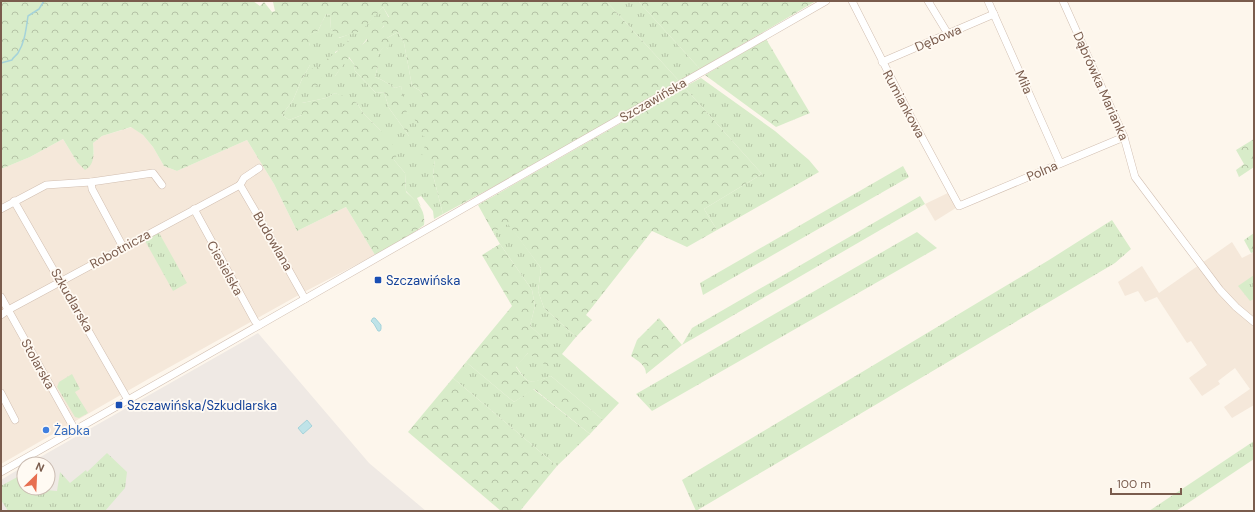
<svg xmlns="http://www.w3.org/2000/svg" width="1255" height="512" font-family="'DM Sans',sans-serif">
<style>
.residential{fill:#f5e8da}
.industrial{fill:#efe9e4}
.grass{fill:url(#grass-tufts)}
.forest{fill:url(#forest-crowns)}
.water{fill:#bfe3e8;stroke:#a5d3da}
.lines{fill:none;stroke-linecap:round;stroke-linejoin:round}
.stream{stroke:#a5d3da;stroke-width:1.5}
.minor-casing{stroke:#d1beb0;stroke-width:8}
.minor{stroke:#fff;stroke-width:7}
.transit-dot{fill:#1a4fb4;stroke:#fffaf3;stroke-width:1.5}
.shop-dot{fill:#3f7fe0;stroke:#fffaf3;stroke-width:1.5}
.labels{text-anchor:middle;dominant-baseline:central;stroke-width:3.5;stroke-linejoin:round;paint-order:stroke}
.street-label{font-size:13px;fill:#7a5c4d;stroke:#fffaf3}
.transit-label{font-size:13px;fill:#164399;stroke:#fffaf3;text-anchor:start}
.shop-label{font-size:13px;fill:#366cbe;stroke:#fffaf3;text-anchor:start}
</style>
<defs>
<pattern id="grass-tufts" width="24" height="20" patternUnits="userSpaceOnUse"><rect width="24" height="20" fill="#d8ecc9"/><path d="M3 7l-1-3M5 7V3M7 7l1-3M15 17l-1-3M17 17v-4M19 17l1-3" fill="none" stroke="#b4c2a5"/></pattern>
<pattern id="forest-crowns" width="20" height="18" patternUnits="userSpaceOnUse"><rect width="20" height="18" fill="#d8ecc9"/><path d="M2 6a3 3 0 1 1 6 0M12 15a3 3 0 1 1 6 0" fill="none" stroke="#b4c2a5"/></pattern>
</defs>
<rect width="100%" height="100%" fill="#fdf6ec"/>
<g class="residential">
<polygon points="132,127 143,135 153,147 164,166 177,171 247,140 274,184 297,231 346,207 375,255 306,291 150,378 1,464 1,169 30,157 63,139 77,162 94,154 93,143 102,136"/>
<polygon points="950,192 959,206 935,221 925,204"/>
<polygon points="1232,242 1242,258 1254,252 1254,405 1232,418 1224,407 1250,389 1235,368 1218,381 1220,384 1202,396 1189,378 1207,365 1191,341 1187,343 1157,297 1145,302 1138,291 1125,296 1118,282 1142,266 1159,293"/>
</g>
<polygon class="industrial" points="258,333 369,463 426,511 1,511 1,480 24,466 24,488 48,488 48,464 28,464"/>
<g class="grass">
<polygon points="606,1 638,1 700,69 680,82"/>
<polygon points="383,7 389,18 380,31 375,29 362,45 358,42 349,39 345,47 335,52 335,76 348,57 354,64 355,71 376,93 384,92 389,108 409,136 401,86 395,88 382,80 375,77 378,66 378,54 385,45 388,49 387,38 398,32 404,43 412,86 419,90 424,96 427,138 435,160 433,175 443,214 434,219 433,211 421,196 417,198 421,207 406,191 405,173 394,160 380,130 363,113 357,103 335,93 326,98 302,103 302,115 289,120 282,115 293,100 302,79 310,65 310,46 307,36 318,31 326,14 330,15 331,29 339,38 361,30"/>
<polygon points="701,78 775,131 809,160 819,172 717,230 704,209 762,174 684,87"/>
<polygon points="903,166 909,177 703,295 700,283"/>
<polygon points="920,196 925,204 682,345 692,328"/>
<polygon points="1112,220 1131,249 1115,263 696,511 682,480 1049,260"/>
<path d="M508 223 541 268 538 291 544 308 576 337 562 354 619 403 603 420 551 376C530 384 529 386 516 366L528 353 561 354 530 326 535 306 532 290 500 244 493 232Z"/>
<polygon points="158,231 187,283 173,291 144,239"/>
<polygon points="917,232 937,248 652,411 636,394"/>
<polygon points="1254,275 1254,299 1250,301 1238,286"/>
<polygon points="466,362 514,402 533,389 590,434 557,466 453,378"/>
<polygon points="72,374 80,389 75,392 88,413 79,418 75,417 57,387 59,382"/>
<polygon points="1254,441 1254,459 1176,511 1149,511"/>
<polygon points="107,453 127,472 125,488 105,511 8,511 1,500 1,486 19,476 24,483 24,488 57,491 60,472 70,483 86,470 87,472"/>
</g>
<g class="forest">
<path d="M1 1H253L260 6 264 2 272 12 275 11 273 2 275 1H606L680 82 513 176 443 214 433 175 435 160 421 159 427 138 419 134 414 117 424 96 419 90 412 86 404 43 398 32 387 38 390 43 388 49 385 46 378 54V66L375 77 382 80 395 88 401 86 411 132 409 136 389 108 384 92 376 93 355 71 354 64 349 57 335 76 329 72 326 60C334 53 344 48 349 39L355 37 362 45 367 40V31L375 29 380 30 384 26 381 19 389 17 383 7 361 31 338 38 331 29 330 15 326 14 318 31 308 36 310 46V65L302 79 293 100 282 115 289 120 302 115V103L326 98 335 93 349 98 357 103 363 113 380 130 399 152 394 160 405 173 406 192C417 202 426 209 424 225L410 235 375 255 346 207 297 231 274 184 247 140 177 171 164 166 153 147 143 135 131 127 102 136 93 143C94 152 95 165 85 170L77 162 63 139 30 157 1 169Z"/>
<polygon points="638,1 816,1 700,69"/>
<polygon points="766,39 810,113 776,127 705,75"/>
<polygon points="318,67 322,75 319,84 312,89 308,79 311,69"/>
<polygon points="684,87 762,174 704,209 717,230 687,247 652,231 586,315 592,320 576,337 544,308 538,291 541,268 508,224 493,232 478,205"/>
<polygon points="1254,139 1254,167 1239,177 1236,170 1244,164 1236,150"/>
<polygon points="1254,233 1254,252 1251,253 1244,240"/>
<path d="M500 244 532 290 535 306 530 326 562 354 550 368 528 353 516 367C529 386 530 383 551 376L603 420 590 434 534 389 514 402 466 362 512 306 482 255Z"/>
<path d="M659 318 682 345 646 374C646 365 638 361 631 356L637 340Z"/>
<polygon points="453,378 557,466 520,511 501,511 408,432"/>
</g>
<g class="water">
<polygon points="373,318 375,318 381,325 381,329 380,331 378,331 374,324 371,321"/>
<polygon points="307,420 312,426 303,434 298,428"/>
</g>
<g class="lines">
<path class="stream" d="M1 63 12 60C13 57 16 56 18 53 25 42 26 29 28 16L39 9 44 1"/>
<defs>
<g id="minor">
<polyline points="852,1 912,119 959,206 1124,137"/>
<polyline points="928,1 948,34"/>
<polyline points="988,1 1060,163"/>
<polyline points="1063,1 1124,137 1135,177 1220,290 1236,307 1254,322"/>
<polyline points="882,62 994,14"/>
<polyline points="91,182 153,173 162,185"/>
<polyline points="240,185 272,240 305,299"/>
<polyline points="240,185 244,178 259,168"/>
<polyline points="14,201 128,400"/>
<polyline points="1,209 46,185 91,182 92,189 123,247"/>
<polyline points="194,209 255,321 259,325"/>
<polyline points="1,297 75,430"/>
<polyline points="1,315 8,310 240,185"/>
<polyline points="1,393 15,420"/>
<polyline points="1,472 179,371 826,1"/>
</g>
</defs>
<use href="#minor" class="minor-casing"/>
<use href="#minor" class="minor"/>
</g>
<g class="transit-dot">
<rect x="374" y="276" width="8" height="8" rx="2"/>
<rect x="115" y="401" width="8" height="8" rx="2"/>
</g>
<circle class="shop-dot" cx="46" cy="430" r="4"/>
<g class="labels">
<g class="street-label">
<text transform="translate(938 38) rotate(-23)">Dębowa</text>
<text transform="translate(1024 82) rotate(66)">Miła</text>
<text transform="translate(1101 86) rotate(66)">Dąbrówka Marianka</text>
<text transform="translate(653 100) rotate(-30)">Szczawińska</text>
<text transform="translate(904 104) rotate(62)">Rumiankowa</text>
<text transform="translate(1042 171) rotate(-23)">Polna</text>
<text transform="translate(273 241) rotate(60)">Budowlana</text>
<text transform="translate(120 249) rotate(-29)">Robotnicza</text>
<text transform="translate(225 268) rotate(61)">Ciesielska</text>
<text transform="translate(72 300) rotate(60)">Szkudlarska</text>
<text transform="translate(38 364) rotate(61)">Stolarska</text>
</g>
<g class="transit-label">
<text x="386" y="280">Szczawińska</text>
<text x="127" y="405">Szczawińska/Szkudlarska</text>
</g>
<g class="shop-label">
<text x="54" y="430">Żabka</text>
</g>
</g>
<rect width="1255" height="512" fill="none" stroke="#7a5c4d" stroke-width="4"/>
<g transform="translate(36 476) rotate(24)"><circle r="19" fill="#fffaf3" stroke="#cabbb1"/>
<path d="M0-3L7 15L0 10L-7 15Z" fill="#e76f51"/>
<text y="-6" font-size="11" font-weight="bold" text-anchor="middle" fill="#7a5c4d">N</text>
</g>
<path d="M1111 488v6h70v-6" fill="none" stroke="#7a5c4d" stroke-width="2"/>
<text x="1117" y="488" font-size="12" fill="#7a5c4d" stroke="#fffaf3" stroke-width="3" paint-order="stroke">100 m</text>
</svg>
